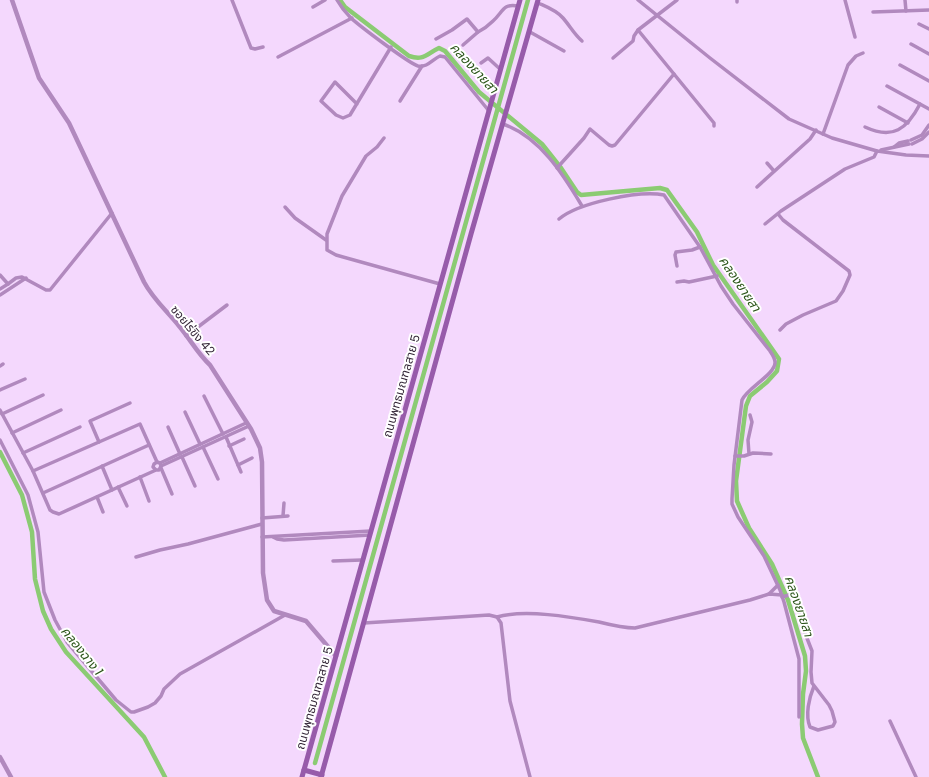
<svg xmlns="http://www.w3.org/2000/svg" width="929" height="777" font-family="Poppins,'Noto Sans Thai',sans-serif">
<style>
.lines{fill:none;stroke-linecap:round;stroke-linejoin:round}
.canal{stroke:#8bcb73;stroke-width:4.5}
.minor{stroke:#b189be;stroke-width:3.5}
.tertiary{stroke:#b189be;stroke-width:4.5}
.secondary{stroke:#975baa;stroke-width:5}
.labels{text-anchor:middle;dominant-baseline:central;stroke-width:4;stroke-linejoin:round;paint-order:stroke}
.street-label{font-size:12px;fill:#342738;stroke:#fff}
.water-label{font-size:13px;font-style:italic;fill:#2c551a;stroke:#fff}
</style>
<rect width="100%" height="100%" fill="#f4d8fd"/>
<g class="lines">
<g class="canal">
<path d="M340 0 345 7 409 56C424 61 426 54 439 48L445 51 479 92 542 144 561 168 577 192 581 195 660 188 667 190 697 232 713 265 779 359 777 371 767 382 750 396 746 406 736 481 737 501 749 528 772 564 788 600 805 656 806 671 803 694 802 724 803 738 818 777"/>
<polyline points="0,452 22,495 32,532 35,579 43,611 51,629 66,652 144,737 165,777"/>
<polyline points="315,763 528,0"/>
</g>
<g class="minor">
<polyline points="232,0 251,48 255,49 263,47"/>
<path d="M337 0C341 7 345 12 350 17 358 25 410 64 418 66 427 68 433 59 440 56L445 57 489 111"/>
<polyline points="638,0 710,58 789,119 832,138 877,151 906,155 929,156"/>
<polyline points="677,0 638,30 714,123 714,126"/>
<polyline points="737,0 737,2"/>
<polyline points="845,0 855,37"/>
<polyline points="905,0 906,11"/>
<path d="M538 3C547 7 556 10 563 18 570 26 574 34 582 41"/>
<polyline points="313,7 325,0"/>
<polyline points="873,12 929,10"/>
<polyline points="919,24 929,29"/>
<polyline points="530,32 564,51"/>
<path d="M436 39 452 30 467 19 478 32C484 29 489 25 493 21 503 12 503 3 518 6"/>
<polyline points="911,44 929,54"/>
<polyline points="463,45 478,32"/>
<polyline points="278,57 352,18"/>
<polyline points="613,58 633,41 634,36 638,30"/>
<polyline points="481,63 488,58 500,69"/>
<polyline points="900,65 929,81"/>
<polyline points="887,86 929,109"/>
<polyline points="400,101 422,66"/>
<polyline points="357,104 335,82 321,101 336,115 343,118 350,115 391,47"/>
<polyline points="879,107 908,123"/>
<path d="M503 124C540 137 563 174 582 206"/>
<path d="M865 127C893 140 907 129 920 104"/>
<polyline points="823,134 848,65 856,56 863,53"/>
<polyline points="384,138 377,147 366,156 342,196 327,234 327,250 336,255 440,284"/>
<polyline points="911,140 922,135 929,125"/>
<polyline points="912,144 922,139 929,132"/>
<polyline points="894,147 899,143 908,141"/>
<polyline points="881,150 909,144"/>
<polyline points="767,163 774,171"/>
<polyline points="557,168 584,138 590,129 609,145 612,146 615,145 674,74"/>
<polyline points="757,187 810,139 816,130"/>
<polyline points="285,207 295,218 326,240"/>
<polyline points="778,214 783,220 849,271 850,275 843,291 836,301 803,315 786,324 780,330"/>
<path d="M559 219C578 203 639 190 664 195L700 247 721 286 733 304 770 351C772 354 775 358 775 362 776 374 747 388 742 400L734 465 732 499V504L738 517 764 556 780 590 784 602 799 659V717"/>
<polyline points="765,224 781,211 845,169 874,157 877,151"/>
<polyline points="677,266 675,255 676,252 692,250 700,247"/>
<polyline points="0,275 8,284 16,278 22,277 46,290 50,290 112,213"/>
<polyline points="677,282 684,281 689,282 717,276"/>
<polyline points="0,289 8,284"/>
<polyline points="0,295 26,278"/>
<polyline points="186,336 227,305"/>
<polyline points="0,366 3,364"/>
<polyline points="0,390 25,379"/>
<polyline points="204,396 223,434"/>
<polyline points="0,410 33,471 50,510 53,512 59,514 156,470 159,470 161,466 160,463 157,462 154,464 153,467 156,470"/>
<polyline points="185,412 200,444"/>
<polyline points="2,414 43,395"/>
<polyline points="168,427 180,454"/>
<polyline points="12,433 61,410"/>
<polyline points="226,437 241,472"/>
<polyline points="0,440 28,495 38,532 44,592 55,620 67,642 116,700 131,712 134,712 148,707 155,703 161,696 164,689 180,674 285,615"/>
<polyline points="99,442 90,421 130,403"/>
<polyline points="229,446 244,439"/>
<polyline points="203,447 218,479"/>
<polyline points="23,453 80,427"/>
<polyline points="749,454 748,440 752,422 750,415"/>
<polyline points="735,456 744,456 753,453 771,454"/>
<polyline points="182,457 195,486"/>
<polyline points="160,463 246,423"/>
<polyline points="238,465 252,458"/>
<polyline points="102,466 112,490"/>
<polyline points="161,466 249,426"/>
<polyline points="161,468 172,494"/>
<polyline points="33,471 140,424 157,462"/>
<polyline points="140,477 149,501"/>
<polyline points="118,487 127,506"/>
<polyline points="43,493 149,445"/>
<polyline points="97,497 103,512"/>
<polyline points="283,516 284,503"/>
<polyline points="262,518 288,516"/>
<polyline points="262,537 371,531"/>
<polyline points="273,537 277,539 284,540 370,535"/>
<polyline points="136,557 160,550 188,544 262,524"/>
<polyline points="333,561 362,560"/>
<polyline points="769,594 778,585"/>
<path d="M782 597 793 594 795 597 803 628 812 651 811 672 812 683 829 705 832 711 835 722 833 726 818 730 810 727C805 715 809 698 814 686"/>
<path d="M497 617C525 609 571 617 599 622 611 625 623 628 635 628L750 600 769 594 782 595"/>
<polyline points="364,623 489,615 497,617 501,623 510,701 530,777"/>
<polyline points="890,721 916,777"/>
</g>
<g class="tertiary">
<path d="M12 0 39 78 69 123 144 282C153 299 167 311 179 326 190 339 198 354 210 365L251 429 260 448 262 462 263 573 267 600 274 611 306 621 336 656"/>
<polyline points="0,757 11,777"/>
</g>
<g class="secondary">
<polyline points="304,770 322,775"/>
<polyline points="302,777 520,0"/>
<polyline points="321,777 471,234 538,0"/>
</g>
</g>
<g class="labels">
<g class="street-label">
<text transform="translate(193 330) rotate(50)">ซอยไร่ขิง 42</text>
<text transform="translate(401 386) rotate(-74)">ถนนพุทธมณฑลสาย 5</text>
<text transform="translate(314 698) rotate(-74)">ถนนพุทธมณฑลสาย 5</text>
</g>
<g class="water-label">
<text transform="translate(474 68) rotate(47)">คลองยายสา</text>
<text transform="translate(740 284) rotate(56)">คลองยายสา</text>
<text transform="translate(799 606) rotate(71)">คลองยายสา</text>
<text transform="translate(82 651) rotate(51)">คลองฉาง 1</text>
</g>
</g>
</svg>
